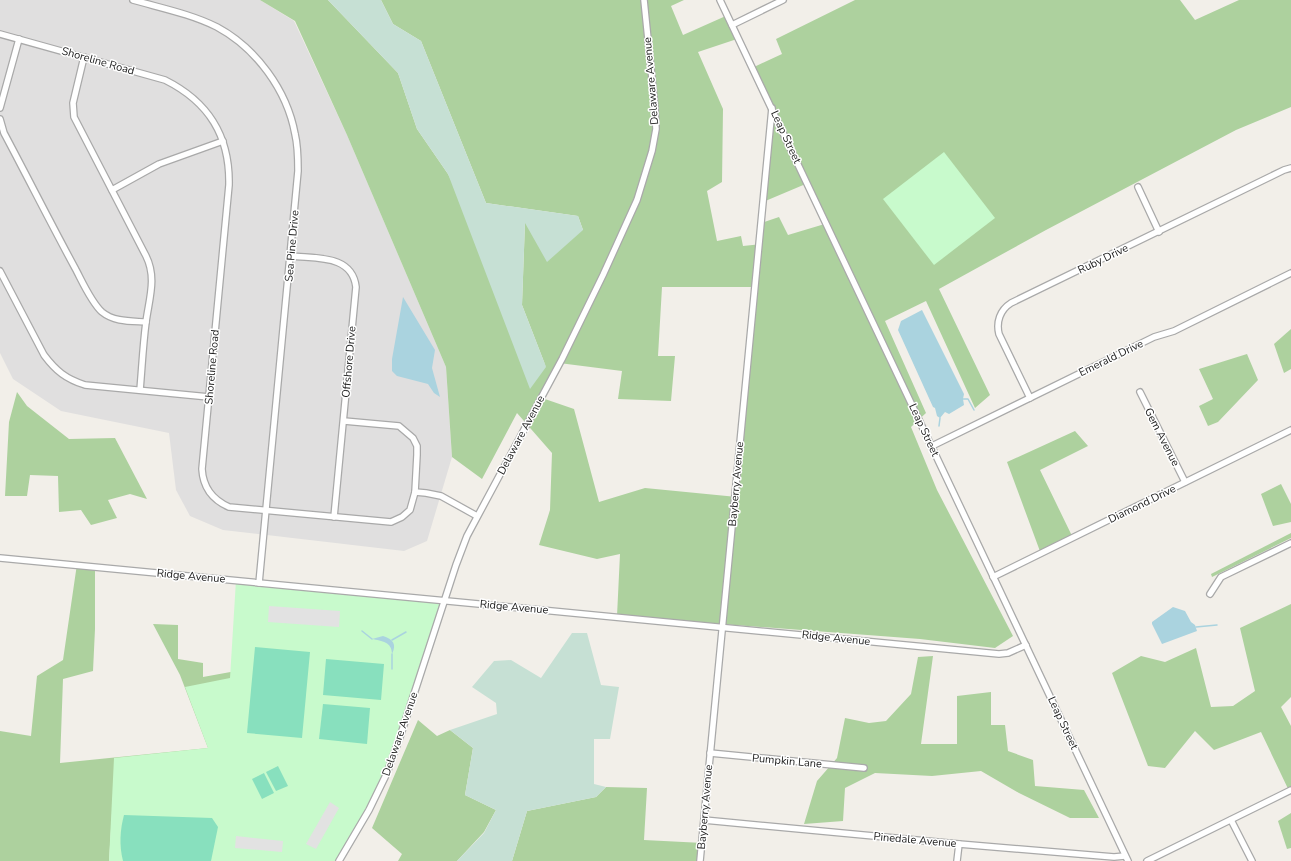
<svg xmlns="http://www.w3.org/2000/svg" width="1291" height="861" font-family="'Nunito Sans',sans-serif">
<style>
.residential{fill:#e0dfdf}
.forest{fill:#add19e;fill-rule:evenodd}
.wetland{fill:#c6e0d4}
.park{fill:#c8facc}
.pitch{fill:#88e0be}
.parking{fill:#e2e2e2}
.water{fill:#aad3df}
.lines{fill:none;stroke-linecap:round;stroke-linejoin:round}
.stream{stroke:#aad3df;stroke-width:1.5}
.street-casing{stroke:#a9a9a9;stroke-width:8}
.street{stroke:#fff;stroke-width:5.5}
.labels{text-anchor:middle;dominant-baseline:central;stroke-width:3;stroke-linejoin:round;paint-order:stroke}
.street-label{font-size:11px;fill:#222;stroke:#fff}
</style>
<rect width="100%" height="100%" fill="#f2efe9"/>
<polygon class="residential" points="0,0 260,0 294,21 347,135 446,367 452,457 427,541 404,551 223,530 190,516 176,490 169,433 61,411 13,379 0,353"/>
<g class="forest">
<path d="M260 0H328L398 73 417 129 448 174 546 367 522 305 525 222 583 230 578 216 486 203 421 41 393 24 381 0H684L671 6 683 35 728 15 740 38 698 52 723 109 722 182 707 191 717 241 741 236 743 246 762 244 761 223 779 217 788 235 828 223 808 183 763 202 772 105 754 67 782 54 776 39 855 0H1180L1195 20 1239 0H1291V107L1236 130 1046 230 939 289 990 395 975 408 926 301 885 321 926 413 911 427 937 490 1013 636 995 648 920 639 617 616 620 554 597 559 539 545 550 510 552 453 517 413 482 479 452 457 446 367 347 135 295 21ZM662 287H757L737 497 645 488 599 502 574 409 542 398 559 363 622 371 618 399 671 401 675 356H658Z"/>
<polygon points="1291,329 1291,369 1284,373 1274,344"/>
<polygon points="1247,354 1258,380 1218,422 1208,426 1199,406 1213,399 1199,369"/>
<polygon points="17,392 27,406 69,439 115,438 147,499 130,494 108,500 117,518 91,525 81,510 59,512 58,476 30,475 27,496 5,496 9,422"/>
<polygon points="1075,431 1088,446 1040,470 1073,538 1041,554 1007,462"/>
<polygon points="1281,484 1291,504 1291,522 1273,526 1261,494"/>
<polygon points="1291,533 1291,538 1212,577 1211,574"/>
<polygon points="77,564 95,564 95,629 93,671 63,679 60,763 208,748 180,675 153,624 178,625 178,659 203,663 203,677 236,671 234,747 113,797 109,861 0,861 0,731 31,736 37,676 63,660"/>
<polygon points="1291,604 1291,697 1281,707 1291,726 1291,795 1261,732 1214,750 1195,731 1165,768 1148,766 1112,673 1141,656 1165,662 1196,648 1211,707 1233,706 1255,691 1240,628"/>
<polygon points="933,656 921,744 957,744 957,696 991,692 991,725 1005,725 1008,751 1033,760 1035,786 1084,790 1099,818 1070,818 1019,793 981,771 932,776 875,773 845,788 843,821 804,824 817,781 837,758 845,718 869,723 886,721 911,694 918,657"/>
<polygon points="418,720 437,736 450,730 473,748 465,795 496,810 484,832 457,861 398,861 402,854 372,828"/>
<polygon points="606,787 647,788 644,840 703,843 701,861 512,861 527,811 596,797"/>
<polygon points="1291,813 1291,848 1287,849 1278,821"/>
</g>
<g class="wetland">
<polygon points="328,0 381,0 393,24 421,41 486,203 578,216 583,230 547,262 525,223 522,305 546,367 530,389 448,174 417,129 398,73"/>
<polygon points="572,633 587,633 601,685 619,687 610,739 594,739 594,784 606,787 596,797 527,811 512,861 457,861 484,833 496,810 465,795 473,748 450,730 497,714 496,703 472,687 494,661 511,660 541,678"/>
</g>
<g class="park">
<polygon points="944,152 995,218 934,265 883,199"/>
<polygon points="236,580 444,601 387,773 339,861 109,861 114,758 208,748 185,687 230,678"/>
</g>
<g class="pitch">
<polygon points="255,647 310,652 302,738 247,733"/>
<polygon points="326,659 384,664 381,700 323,695"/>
<polygon points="323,704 370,708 367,744 319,739"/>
<polygon points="278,766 288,786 276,791 266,772"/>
<polygon points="264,773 274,793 262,799 252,779"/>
<path d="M124 815 212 818 218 827 211 861H123C119 845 120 830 124 815Z"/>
</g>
<g class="parking">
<polygon points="269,606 340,611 339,627 268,622"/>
<polygon points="330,802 339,808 316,849 306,844"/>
<polygon points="236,836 283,841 282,852 235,848"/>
</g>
<g class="water">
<polygon points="403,297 435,350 432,368 440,397 434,393 428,384 397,376 392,371 392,359"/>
<polygon points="922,310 964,394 963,399 964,405 949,414 945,412 940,418 937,416 935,408 933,407 898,330 901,321"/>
<polygon points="1173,607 1185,611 1191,622 1195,625 1197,631 1162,644 1152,624 1152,622"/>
<path d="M383 636C393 639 397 644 392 654 392 642 382 641 372 639Z"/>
</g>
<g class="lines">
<g class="stream">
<polyline points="963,399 968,399 974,410"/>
<polyline points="939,426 940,418"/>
<polyline points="1196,627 1217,625"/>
<polyline points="362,631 372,639"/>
<polyline points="392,640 406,632"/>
<polyline points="392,669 392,654"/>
</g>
<defs>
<g id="street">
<path d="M133 0C161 8 191 14 217 27 256 48 287 90 295 134 298 146 298 158 298 171L259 583"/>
<polyline points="720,0 1128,861"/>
<polyline points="732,25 783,0"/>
<path d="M0 34 165 80C209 102 230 136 229 185L202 469C203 487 213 500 229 507L391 522 402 517 410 510 415 492 417 455V446L413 438 399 426 344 421"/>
<path d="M84 57 73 103 74 117 146 256C157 278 149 299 146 322 143 345 142 367 140 390"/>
<polyline points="0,108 19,39"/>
<path d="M0 119 4 133C28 178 51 224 75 268 82 281 91 302 102 312 114 322 131 321 146 322"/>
<polyline points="1138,187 1159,232"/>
<polyline points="112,190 159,164 223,141"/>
<path d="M291 256C315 259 352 254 356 287L334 517"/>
<path d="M0 271 44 355C56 371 66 379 85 385L209 397"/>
<polyline points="1140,392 1185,482"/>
<path d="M1030 398 999 334C996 322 1000 310 1011 303L1284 170 1291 168"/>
<polyline points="932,446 1154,337 1174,331 1291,273"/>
<polyline points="415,492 426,493 441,496 477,516"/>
<polyline points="0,558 999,654 1008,653 1026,645"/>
<polyline points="993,577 1291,430"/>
<polyline points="1210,594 1221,577 1291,543"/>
<polyline points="710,753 864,768"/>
<polyline points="704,820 959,844 1114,857 1125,856"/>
<polyline points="1231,820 1252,861"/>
<polyline points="339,861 369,810 387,773 400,737 456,565 467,536 562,359 603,275 637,200 652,151 656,129 655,108 644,0"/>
<polyline points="700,861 772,108"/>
<polyline points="957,861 959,844"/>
<polyline points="1147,861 1291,790"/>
</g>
</defs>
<use href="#street" class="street-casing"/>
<use href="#street" class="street"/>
</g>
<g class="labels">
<g class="street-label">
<text transform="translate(98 61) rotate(16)">Shoreline Road</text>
<text transform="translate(651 81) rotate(-95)">Delaware Avenue</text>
<text transform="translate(786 137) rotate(65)">Leap Street</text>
<text transform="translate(292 246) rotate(-85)">Sea Pine Drive</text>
<text transform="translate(1103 259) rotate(-26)">Ruby Drive</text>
<text transform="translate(1111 358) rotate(-26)">Emerald Drive</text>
<text transform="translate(349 362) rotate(-85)">Offshore Drive</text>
<text transform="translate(212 367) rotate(-85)">Shoreline Road</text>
<text transform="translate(924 430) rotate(65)">Leap Street</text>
<text transform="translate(521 435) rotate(-62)">Delaware Avenue</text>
<text transform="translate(1162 437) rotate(63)">Gem Avenue</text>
<text transform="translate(736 484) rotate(-85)">Bayberry Avenue</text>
<text transform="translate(1142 504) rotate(-26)">Diamond Drive</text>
<text transform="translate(191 576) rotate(5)">Ridge Avenue</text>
<text transform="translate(514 607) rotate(5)">Ridge Avenue</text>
<text transform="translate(836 638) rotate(6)">Ridge Avenue</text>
<text transform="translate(1063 723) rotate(65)">Leap Street</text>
<text transform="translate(400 734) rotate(-71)">Delaware Avenue</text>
<text transform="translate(787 761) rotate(5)">Pumpkin Lane</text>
<text transform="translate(705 807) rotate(-85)">Bayberry Avenue</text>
<text transform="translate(915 840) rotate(5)">Pinedale Avenue</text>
</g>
</g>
</svg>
